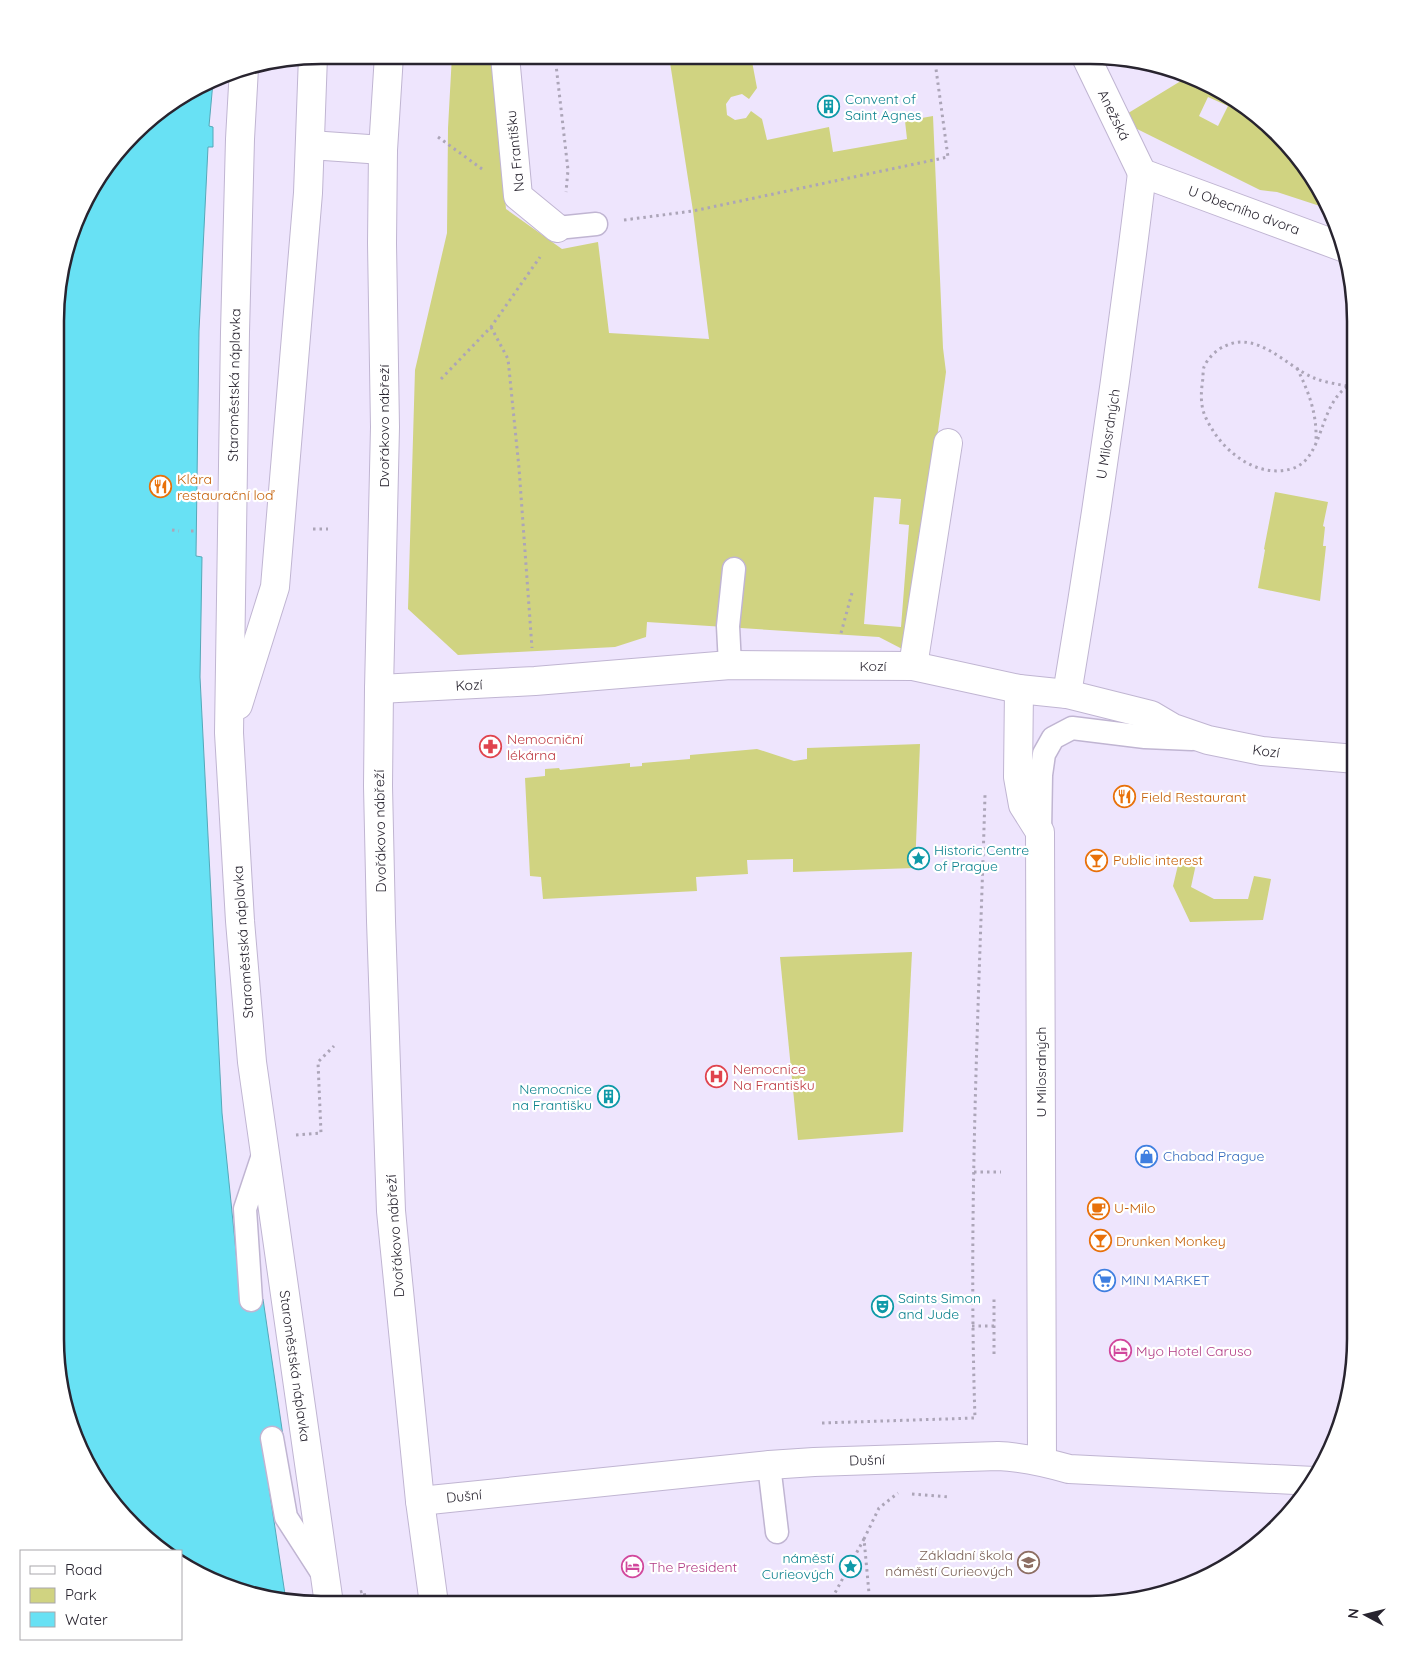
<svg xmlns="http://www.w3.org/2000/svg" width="1411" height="1660" font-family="Quicksand,sans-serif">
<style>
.green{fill:#d0d381;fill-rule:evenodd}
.water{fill:#68e1f4;stroke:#55a8b9}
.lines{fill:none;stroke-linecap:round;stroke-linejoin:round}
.service-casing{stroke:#c0b5d2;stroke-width:25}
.pedestrian-casing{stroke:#c0b5d2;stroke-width:30}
.minor-casing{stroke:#c0b5d2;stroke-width:30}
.tertiary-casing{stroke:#c0b5d2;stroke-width:30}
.path{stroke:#aca5b8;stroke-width:3;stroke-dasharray:2.5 4;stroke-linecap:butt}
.service{stroke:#fff;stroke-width:22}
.pedestrian{stroke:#fff;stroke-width:28}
.minor{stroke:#fff;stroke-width:28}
.tertiary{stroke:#fff;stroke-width:28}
.labels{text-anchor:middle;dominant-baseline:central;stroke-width:4.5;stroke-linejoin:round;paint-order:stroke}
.culture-label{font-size:14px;fill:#0d838f;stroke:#fff;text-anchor:start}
.street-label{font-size:14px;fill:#28242f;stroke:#fff}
.food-label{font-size:14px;fill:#c56008;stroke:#fff;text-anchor:start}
.health-label{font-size:14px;fill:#be3a42;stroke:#fff;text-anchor:start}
.shop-label{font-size:14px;fill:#366cbe;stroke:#fff;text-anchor:start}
.hotel-label{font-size:14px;fill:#b23c85;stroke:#fff;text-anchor:start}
.education-label{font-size:14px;fill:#785e54;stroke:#fff;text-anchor:end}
.rim{fill:none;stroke:#28242f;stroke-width:2.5}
</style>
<rect width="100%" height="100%" fill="#eee5fd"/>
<g class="green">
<path d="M452 55H492L506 209 562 249 598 242 609 333 709 339 693 211 669 56H751L757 88 749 99 742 94 731 97 726 104 727 115 735 120 746 118 751 111 762 119 767 140 829 127 833 152 907 139 905 121 933 116 943 348 946 372 908 652 879 637 647 622 646 637 615 647 458 655 408 609 415 370 447 233 448 128ZM874 497 901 499 899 524 909 525 901 627 864 624Z"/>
<path d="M1189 76 1238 100 1278 133 1320 187 1329 209 1277 192 1260 190 1131 126 1125 115ZM1208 97 1228 106 1218 126 1199 116Z"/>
<polygon points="1275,492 1328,502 1323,526 1325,527 1323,546 1326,546 1320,601 1258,588 1265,550 1264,549"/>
<polygon points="920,744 915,868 793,872 793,859 747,860 748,874 696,877 697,891 543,899 541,877 530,876 525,778 545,776 545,769 559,768 560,770 630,763 630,767 642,766 642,763 690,759 690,755 757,749 794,761 807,759 807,748"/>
<polygon points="1179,861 1196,864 1191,887 1214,899 1248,899 1254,876 1271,879 1263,920 1190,922 1173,886"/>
<polygon points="912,952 903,1132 798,1140 780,957"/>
</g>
<polygon class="water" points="213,82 209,126 213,127 213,147 208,147 199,331 196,556 202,557 200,677 222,1113 241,1301 263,1299 283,1436 262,1441 286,1601 235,1591 187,1569 181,1564 181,1551 164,1551 133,1527 91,1473 64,1409 55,1340 57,286 90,188 146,121"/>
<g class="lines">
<defs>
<g id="service">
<polyline points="557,228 596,224"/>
<polyline points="730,665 728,626 734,569"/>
<polyline points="1040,832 1041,775 1044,754 1053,738 1072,728 1145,737 1192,739"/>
<polyline points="251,1300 245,1209 264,1152"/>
<polyline points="272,1438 286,1517 324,1576"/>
<polyline points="769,1465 777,1532"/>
</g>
<g id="pedestrian">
<polyline points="244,68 240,139 235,332 229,733 240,921 252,1062 329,1604"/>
<polyline points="310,145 383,150"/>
<polyline points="238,705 275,587 308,193 313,56"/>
</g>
<g id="minor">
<polyline points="505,56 518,196 557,228"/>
<polyline points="1086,57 1142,173"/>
<polyline points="1142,173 1345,248"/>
<polyline points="913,666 948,443"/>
<polyline points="379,689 535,681 730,665 913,666 1019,689 1067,694 1151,715 1173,728 1208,740 1262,751 1356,759"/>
<polyline points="1019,689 1018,777 1023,805 1040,832 1042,1461"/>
<path d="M1067 694C1096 521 1121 347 1142 173"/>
<path d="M420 1501 769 1465 814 1462 998 1456C1023 1457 1045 1462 1069 1469L1314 1481"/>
</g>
<polyline id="tertiary" points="389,55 383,150 382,243 385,427 379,689 378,786 381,921 391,1211 420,1501 434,1604"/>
</defs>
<use href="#service" class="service-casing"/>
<use href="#pedestrian" class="pedestrian-casing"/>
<use href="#minor" class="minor-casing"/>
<use href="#tertiary" class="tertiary-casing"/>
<g class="path">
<polyline points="555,56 568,170 566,192"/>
<polyline points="438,137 482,169"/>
<polyline points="624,220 693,211 948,157 936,69"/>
<polyline points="491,327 508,359 519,468 532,648"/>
<path d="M1297 368C1309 393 1317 413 1316 441"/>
<polyline points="441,379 491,327 540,257"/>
<path d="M1347 386C1336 384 1324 382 1314 378 1287 367 1258 330 1225 346 1217 349 1207 359 1204 367 1203 370 1203 375 1203 378 1201 391 1200 404 1205 416 1219 448 1254 479 1291 469 1327 459 1316 398 1356 382"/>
<polyline points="313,529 328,529"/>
<polyline points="172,530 179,531"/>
<polyline points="191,531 197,531"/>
<polyline points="841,633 852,593"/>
<polyline points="296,1135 321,1133 318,1062 334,1046"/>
<polyline points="974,1172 1001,1172"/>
<polyline points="972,1326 994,1326"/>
<polyline points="994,1354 994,1299"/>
<path d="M822 1423 975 1418C968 1210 979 1002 985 795"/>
<polyline points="912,1494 949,1497"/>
<polyline points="360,1592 364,1591 366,1604"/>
<polyline points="829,1604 864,1539"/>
<polyline points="870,1604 864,1539 879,1508 898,1493"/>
</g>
<use href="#service" class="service"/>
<use href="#pedestrian" class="pedestrian"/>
<use href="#minor" class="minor"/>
<use href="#tertiary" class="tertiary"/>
</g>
<defs>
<symbol id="building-ring" viewBox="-11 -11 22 22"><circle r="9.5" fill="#fff" stroke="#0f9aa8" stroke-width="1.5"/><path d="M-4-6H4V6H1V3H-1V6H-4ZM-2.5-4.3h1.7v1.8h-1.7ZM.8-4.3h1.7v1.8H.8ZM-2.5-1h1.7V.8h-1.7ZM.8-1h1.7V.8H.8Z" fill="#0f9aa8"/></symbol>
<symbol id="restaurant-ring" viewBox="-11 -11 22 22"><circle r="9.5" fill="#fff" stroke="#e8710a" stroke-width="1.5"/><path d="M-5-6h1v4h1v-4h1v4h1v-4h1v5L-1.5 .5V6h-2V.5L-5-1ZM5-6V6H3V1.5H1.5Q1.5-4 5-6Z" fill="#e8710a"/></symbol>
<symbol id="pharmacy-ring" viewBox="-11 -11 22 22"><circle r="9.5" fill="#fff" stroke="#e0444e" stroke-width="1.5"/><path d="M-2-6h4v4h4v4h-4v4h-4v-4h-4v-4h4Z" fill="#e0444e"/></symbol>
<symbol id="sight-ring" viewBox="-11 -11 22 22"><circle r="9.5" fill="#fff" stroke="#0f9aa8" stroke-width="1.5"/><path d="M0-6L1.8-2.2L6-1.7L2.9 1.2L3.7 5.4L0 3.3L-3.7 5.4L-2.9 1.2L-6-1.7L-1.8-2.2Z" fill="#0f9aa8"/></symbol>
<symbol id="bar-ring" viewBox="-11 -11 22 22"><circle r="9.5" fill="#fff" stroke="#e8710a" stroke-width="1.5"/><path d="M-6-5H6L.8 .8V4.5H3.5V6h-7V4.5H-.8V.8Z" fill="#e8710a"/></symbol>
<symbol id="hospital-ring" viewBox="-11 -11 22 22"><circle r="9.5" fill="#fff" stroke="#e0444e" stroke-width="1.5"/><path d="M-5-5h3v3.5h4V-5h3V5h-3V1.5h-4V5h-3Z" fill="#e0444e"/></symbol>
<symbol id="shop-ring" viewBox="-11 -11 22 22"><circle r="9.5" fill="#fff" stroke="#3f7fe0" stroke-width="1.5"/><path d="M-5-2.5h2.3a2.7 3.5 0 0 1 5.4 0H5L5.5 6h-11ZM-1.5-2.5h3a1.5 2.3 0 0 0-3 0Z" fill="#3f7fe0"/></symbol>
<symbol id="cafe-ring" viewBox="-11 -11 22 22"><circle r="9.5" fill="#fff" stroke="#e8710a" stroke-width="1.5"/><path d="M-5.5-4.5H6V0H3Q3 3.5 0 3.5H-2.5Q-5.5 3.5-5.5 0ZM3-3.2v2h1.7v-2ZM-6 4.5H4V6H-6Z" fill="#e8710a"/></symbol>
<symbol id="supermarket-ring" viewBox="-11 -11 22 22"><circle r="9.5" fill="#fff" stroke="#3f7fe0" stroke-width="1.5"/><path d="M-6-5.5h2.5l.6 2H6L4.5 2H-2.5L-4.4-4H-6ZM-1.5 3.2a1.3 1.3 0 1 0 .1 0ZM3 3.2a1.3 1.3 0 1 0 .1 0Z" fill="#3f7fe0"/></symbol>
<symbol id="theatre-ring" viewBox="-11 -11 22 22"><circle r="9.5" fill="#fff" stroke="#0f9aa8" stroke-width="1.5"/><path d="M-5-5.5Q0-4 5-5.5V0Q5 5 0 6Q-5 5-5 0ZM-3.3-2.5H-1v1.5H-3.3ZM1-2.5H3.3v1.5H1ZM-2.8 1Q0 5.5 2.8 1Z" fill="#0f9aa8"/></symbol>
<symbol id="hotel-ring" viewBox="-11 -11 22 22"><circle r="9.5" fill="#fff" stroke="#d1479c" stroke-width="1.5"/><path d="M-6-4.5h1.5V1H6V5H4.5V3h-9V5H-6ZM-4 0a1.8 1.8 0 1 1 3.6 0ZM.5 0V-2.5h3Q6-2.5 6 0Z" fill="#d1479c"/></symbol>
<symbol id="school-ring" viewBox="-11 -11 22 22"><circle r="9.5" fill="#fff" stroke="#8d6e63" stroke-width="1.5"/><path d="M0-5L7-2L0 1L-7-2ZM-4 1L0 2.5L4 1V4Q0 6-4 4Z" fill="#8d6e63"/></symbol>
</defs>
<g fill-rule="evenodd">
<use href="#building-ring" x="816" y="94" width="25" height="25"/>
<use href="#restaurant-ring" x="148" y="474" width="25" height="25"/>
<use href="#pharmacy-ring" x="478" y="734" width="25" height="25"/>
<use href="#restaurant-ring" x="1112" y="784" width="25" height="25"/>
<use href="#sight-ring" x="906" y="846" width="25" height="25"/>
<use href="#bar-ring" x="1084" y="848" width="25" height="25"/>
<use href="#hospital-ring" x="704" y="1064" width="25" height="25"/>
<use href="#building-ring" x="596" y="1084" width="25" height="25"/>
<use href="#shop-ring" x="1134" y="1144" width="25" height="25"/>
<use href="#cafe-ring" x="1086" y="1196" width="25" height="25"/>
<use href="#bar-ring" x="1088" y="1228" width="25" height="25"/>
<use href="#supermarket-ring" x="1092" y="1268" width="25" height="25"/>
<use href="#theatre-ring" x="870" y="1294" width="25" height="25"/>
<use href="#hotel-ring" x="1108" y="1338" width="25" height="25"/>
<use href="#school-ring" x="1016" y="1550" width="25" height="25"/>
<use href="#sight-ring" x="838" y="1554" width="25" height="25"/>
<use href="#hotel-ring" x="620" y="1554" width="25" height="25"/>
</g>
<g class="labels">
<g class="culture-label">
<text x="845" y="99">Convent of<tspan x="845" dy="16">Saint Agnes</tspan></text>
<text x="934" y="850">Historic Centre<tspan x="934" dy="16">of Prague</tspan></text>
<text x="592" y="1089" text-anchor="end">Nemocnice<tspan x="592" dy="16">na Františku</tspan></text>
<text x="898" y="1298">Saints Simon<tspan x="898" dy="16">and Jude</tspan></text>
<text x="834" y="1558" text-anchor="end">náměstí<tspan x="834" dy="16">Curieových</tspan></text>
</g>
<g class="street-label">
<text transform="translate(1114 115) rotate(64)">Anežská</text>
<text transform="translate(515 151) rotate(-96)">Na Františku</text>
<text transform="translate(1244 210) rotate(20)">U Obecního dvora</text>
<text transform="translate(234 385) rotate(-89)">Staroměstská náplavka</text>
<text transform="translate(384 426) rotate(-90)">Dvořákovo nábřeží</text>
<text transform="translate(1108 434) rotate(-81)">U Milosrdných</text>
<text x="873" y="666">Kozí</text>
<text transform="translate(469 685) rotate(-3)">Kozí</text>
<text transform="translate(1266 751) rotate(7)">Kozí</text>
<text transform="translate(380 831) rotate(-91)">Dvořákovo nábřeží</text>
<text transform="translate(243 942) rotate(-94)">Staroměstská náplavka</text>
<text transform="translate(1041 1072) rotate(-90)">U Milosrdných</text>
<text transform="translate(395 1236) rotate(-94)">Dvořákovo nábřeží</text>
<text transform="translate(295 1366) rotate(82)">Staroměstská náplavka</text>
<text transform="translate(867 1460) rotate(-2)">Dušní</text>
<text transform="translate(464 1496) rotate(-6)">Dušní</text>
</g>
<g class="food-label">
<text x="177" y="479">Klára<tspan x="177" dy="16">restaurační loď</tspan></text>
<text x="1141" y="797">Field Restaurant</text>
<text x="1113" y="860">Public interest</text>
<text x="1114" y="1208">U-Milo</text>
<text x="1116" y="1241">Drunken Monkey</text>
</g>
<g class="health-label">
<text x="507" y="739">Nemocniční<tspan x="507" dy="16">lékárna</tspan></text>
<text x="733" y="1069">Nemocnice<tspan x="733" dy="16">Na Františku</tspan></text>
</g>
<g class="shop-label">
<text x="1163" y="1156">Chabad Prague</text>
<text x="1121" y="1280">MINI MARKET</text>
</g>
<g class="hotel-label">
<text x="1136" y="1351">Myo Hotel Caruso</text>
<text x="649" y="1567">The President</text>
</g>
<g class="education-label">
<text x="1013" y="1555">Základní škola<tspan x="1013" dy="16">náměstí Curieových</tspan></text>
</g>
</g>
<path d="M0 0H1411V1660H0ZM321 64H1090A257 257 0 0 1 1347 321V1339A257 257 0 0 1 1090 1596H321A257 257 0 0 1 64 1339V321A257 257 0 0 1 321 64Z" fill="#fff" fill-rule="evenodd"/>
<path class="rim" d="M321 64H1090A257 257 0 0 1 1347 321V1339A257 257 0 0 1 1090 1596H321A257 257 0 0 1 64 1339V321A257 257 0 0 1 321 64Z"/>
<rect x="20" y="1550" width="162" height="90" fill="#ffffff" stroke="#a9a7ac"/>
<rect x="30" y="1566" width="25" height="8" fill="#ffffff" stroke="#a9a7ac"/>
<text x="65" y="1575" font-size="15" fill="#28242f">Road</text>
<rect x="30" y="1588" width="25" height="15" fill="#d0d381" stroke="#a9a7ac"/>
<text x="65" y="1600" font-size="15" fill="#28242f">Park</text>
<rect x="30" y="1612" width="25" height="15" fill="#68e1f4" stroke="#a9a7ac"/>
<text x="65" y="1625" font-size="15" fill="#28242f">Water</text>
<g transform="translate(1366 1615) rotate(277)" stroke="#ffffff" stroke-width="4" paint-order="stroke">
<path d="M0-4L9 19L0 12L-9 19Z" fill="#28242f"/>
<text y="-8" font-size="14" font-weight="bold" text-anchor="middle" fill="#28242f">N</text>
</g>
</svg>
